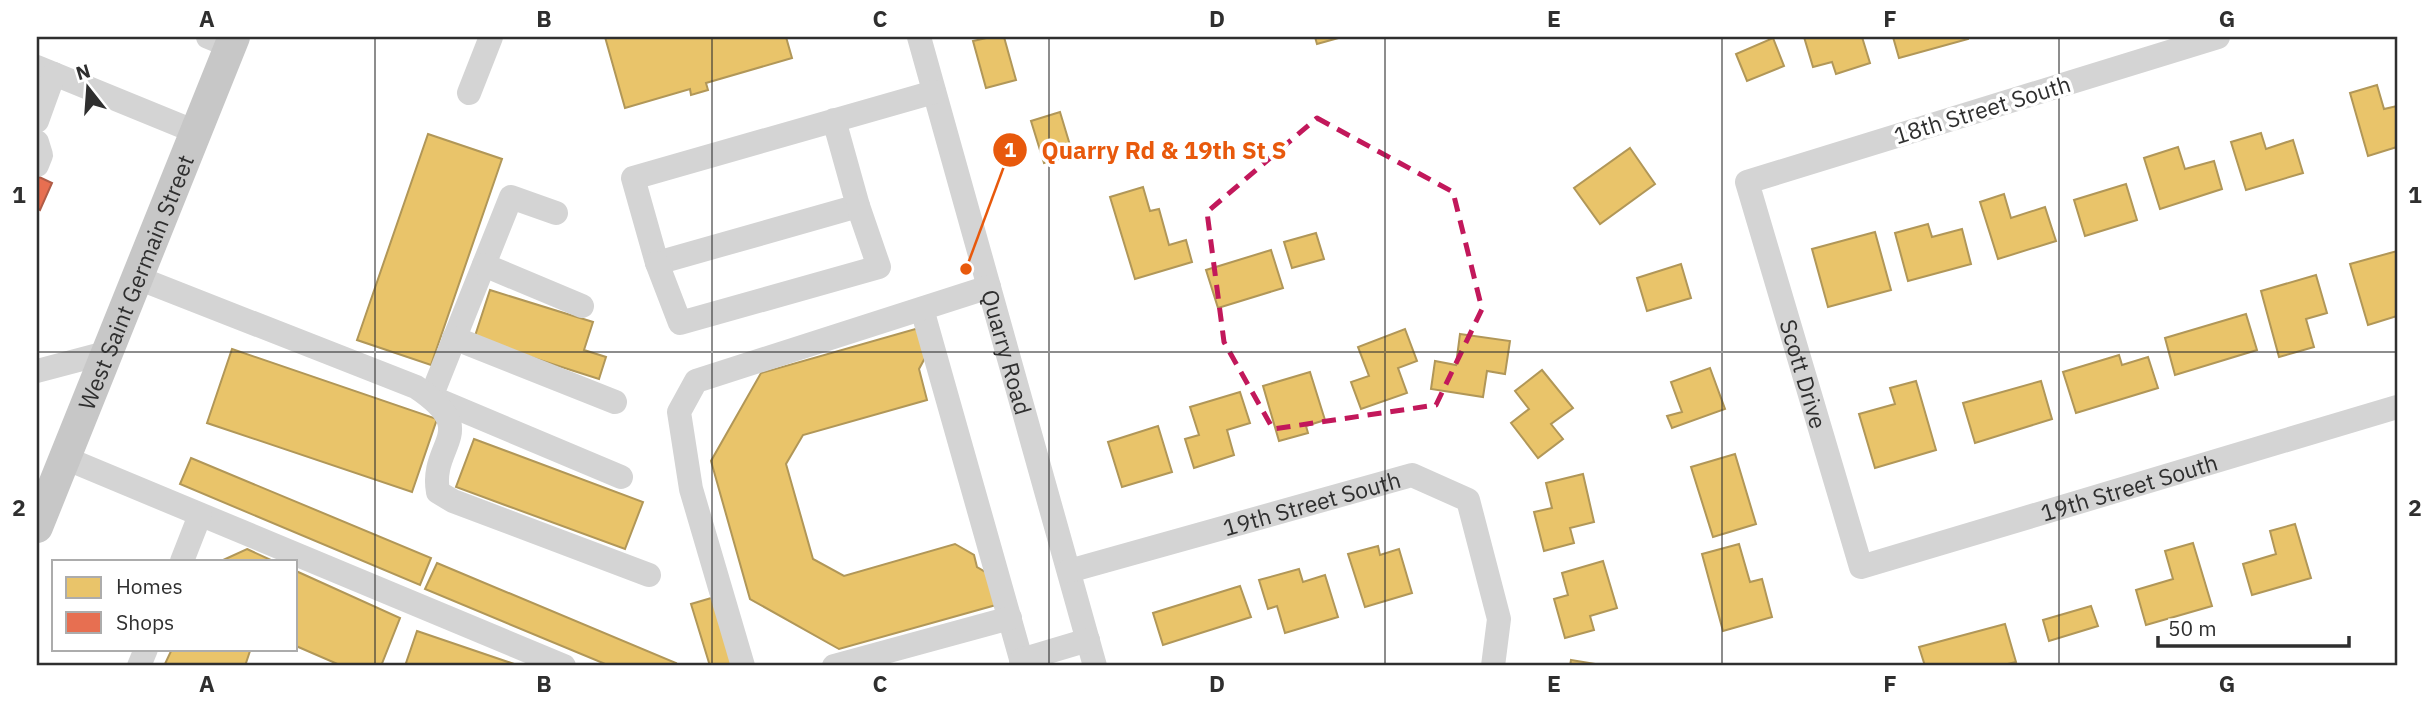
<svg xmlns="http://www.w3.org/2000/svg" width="2434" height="703" font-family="'IBM Plex Sans',sans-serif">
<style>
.homes{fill:#e9c46a;stroke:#b19758;stroke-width:2}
.shops{fill:#e76f51;stroke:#b05c47;stroke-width:2}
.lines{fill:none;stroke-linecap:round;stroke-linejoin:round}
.minor{stroke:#d4d4d4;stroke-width:24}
.major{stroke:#c7c7c7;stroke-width:32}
.marked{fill:none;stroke:#c2185b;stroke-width:5;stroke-dasharray:14 9;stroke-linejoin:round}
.grid{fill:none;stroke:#2f2f2f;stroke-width:2;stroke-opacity:0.55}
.labels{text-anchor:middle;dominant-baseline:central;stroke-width:7;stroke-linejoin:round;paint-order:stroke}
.street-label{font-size:23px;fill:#2f2f2f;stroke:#fff}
.leader{fill:none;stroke:#e8590c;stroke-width:2.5}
.callout-dot{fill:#e8590c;stroke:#fff;stroke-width:2.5}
.mark-label{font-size:21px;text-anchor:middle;font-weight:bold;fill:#fff}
.callout-label{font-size:24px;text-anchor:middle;font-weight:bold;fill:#e8590c;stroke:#fff;stroke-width:7;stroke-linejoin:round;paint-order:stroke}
.neatline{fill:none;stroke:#2f2f2f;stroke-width:2.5}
.grid-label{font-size:23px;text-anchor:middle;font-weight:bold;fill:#2f2f2f}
</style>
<rect width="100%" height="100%" fill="#fff"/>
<g class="homes">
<polygon points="605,37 786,37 792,58 706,83 708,90 691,95 690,89 625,108"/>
<polygon points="991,37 1004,37 1016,80 986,88 973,41"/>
<polygon points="1315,37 1342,37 1317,44"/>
<polygon points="1804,37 1862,37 1870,63 1836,74 1832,62 1813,67"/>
<polygon points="1893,37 1968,37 1968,39 1899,58"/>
<polygon points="1773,38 1784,66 1747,81 1736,54"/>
<polygon points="2377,85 2384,109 2397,106 2397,147 2368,156 2350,93"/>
<polygon points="1060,112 1073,155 1044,163 1031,121"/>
<polygon points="2261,133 2266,149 2293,140 2303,173 2246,190 2231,142"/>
<polygon points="428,134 502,159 431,365 357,340"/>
<polygon points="2178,147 2185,169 2214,161 2222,189 2160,209 2144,158"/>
<polygon points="1630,148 1655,184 1600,224 1574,188"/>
<polygon points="2126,184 2137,220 2085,236 2074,200"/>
<polygon points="1143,187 1150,211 1159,209 1169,245 1186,240 1192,262 1135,279 1110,197"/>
<polygon points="2004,194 2011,218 2045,207 2056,241 1998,259 1980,202"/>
<polygon points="1928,224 1932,237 1962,229 1971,264 1908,281 1895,233"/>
<polygon points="1875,232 1891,290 1828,307 1812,249"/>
<polygon points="1316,233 1324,259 1292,268 1284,242"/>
<polygon points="1271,250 1283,288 1218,308 1206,270"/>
<polygon points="2397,251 2397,316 2368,325 2350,264"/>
<polygon points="1681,264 1691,298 1647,311 1637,278"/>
<polygon points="2316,275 2327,313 2306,319 2314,347 2279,357 2261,291"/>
<polygon points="490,290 593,322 584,350 606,357 599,379 474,339"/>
<polygon points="2246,314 2257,350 2175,375 2165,338"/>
<polygon points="919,328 926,356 919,369 927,400 803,435 786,464 813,559 844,576 955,544 974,555 977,567 987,573 996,605 839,649 750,599 711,461 761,373"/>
<polygon points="1405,329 1417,361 1398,368 1407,393 1361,409 1351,382 1369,376 1358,347"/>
<polygon points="1460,334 1510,341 1505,374 1487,371 1483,397 1431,389 1435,361 1456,365"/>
<polygon points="232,349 437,419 412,492 207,423"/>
<polygon points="2119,355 2122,365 2148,357 2158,388 2076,413 2063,372"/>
<polygon points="1710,368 1725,409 1672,428 1667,416 1682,412 1671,382"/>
<polygon points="1542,370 1573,408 1551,424 1563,439 1538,458 1511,423 1529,409 1515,391"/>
<polygon points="1310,372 1325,420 1306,426 1308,433 1279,441 1263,386"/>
<polygon points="1916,381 1936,450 1875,468 1859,414 1895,404 1890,388"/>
<polygon points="2041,381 2052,419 1975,443 1963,403"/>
<polygon points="1240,392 1250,423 1227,430 1234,455 1194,468 1185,439 1199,435 1190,407"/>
<polygon points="1158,426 1172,472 1122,487 1108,442"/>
<polygon points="474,439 643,502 625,549 456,487"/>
<polygon points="1735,454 1756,524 1713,537 1691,467"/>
<polygon points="191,458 431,558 420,585 180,484"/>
<polygon points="1583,474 1594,522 1570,528 1574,543 1544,551 1534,512 1552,508 1546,483"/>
<polygon points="2295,524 2311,578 2252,595 2243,564 2276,554 2270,531"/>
<polygon points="2193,543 2212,606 2146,625 2136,590 2173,579 2165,551"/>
<polygon points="1739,544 1750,582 1762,579 1772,617 1723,631 1702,554"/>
<polygon points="1378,546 1380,555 1399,549 1412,593 1365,607 1348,554"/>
<polygon points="247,549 273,561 221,561"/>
<polygon points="1603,561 1617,608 1590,616 1594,630 1565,638 1554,599 1568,595 1562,573"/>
<polygon points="437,563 676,663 675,666 610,666 425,589"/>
<polygon points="1299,569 1303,582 1325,575 1338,617 1285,633 1277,606 1268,609 1259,580"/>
<polygon points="296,571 400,618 381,666 342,666 296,646"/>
<polygon points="1240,586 1251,617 1163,645 1153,613"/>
<polygon points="718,596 740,666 710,666 691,604"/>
<polygon points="2091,606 2098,626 2049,641 2043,620"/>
<polygon points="2005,624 2016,662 1999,666 1925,666 1919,647"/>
<polygon points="417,631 520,666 405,666"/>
<polygon points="172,649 257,649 250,651 245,666 164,666"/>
<polygon points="1571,660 1602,665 1602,666 1570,666"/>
</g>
<polygon class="shops" points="37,176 52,183 40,210 37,208"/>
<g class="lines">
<g class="minor">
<polyline points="208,37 230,46"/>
<path id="s1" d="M919 37 1095 666"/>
<path id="s2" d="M2218 37 1747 182 1861 567 2397 407"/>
<polyline points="37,67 196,132"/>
<polyline points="469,93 491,37"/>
<polyline points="834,120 858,206 657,263 633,178 934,92"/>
<polyline points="37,121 54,74"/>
<polyline points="37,142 41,155 37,165"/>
<polyline points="556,213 511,197 431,397 621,477"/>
<polyline points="657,263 680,323 879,267 858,206"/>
<polyline points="484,265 582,306"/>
<path d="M138 278 416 387C483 432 429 443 438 492L453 501 649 575"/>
<polyline points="922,309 1023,666"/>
<polyline points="454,338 615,402"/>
<polyline points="37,371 109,352"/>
<polyline points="65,458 564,666"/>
<polyline points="182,561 200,515"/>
<path id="s3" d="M1069 571 1412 475 1468 500 1499 619 1493 666"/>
<polyline points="1021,660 1088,640"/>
<polyline points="139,666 146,649"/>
<polyline points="743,666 691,489 679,412 696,381 989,287"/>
<polyline points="834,666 1010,618"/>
</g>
<path class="major" id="s4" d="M37 527 234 37"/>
</g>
<path class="marked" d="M1317 118 1453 192 1482 309 1436 405 1273 429 1224 342 1207 212Z"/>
<path class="grid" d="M375 37V666M712 37V666M1049 37V666M1385 37V666M1722 37V666M2059 37V666M37 352H2397"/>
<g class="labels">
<g class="street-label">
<text transform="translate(1982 109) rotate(-17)">18th Street South</text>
<text stroke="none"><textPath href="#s4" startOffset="264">West Saint Germain Street</textPath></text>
<text stroke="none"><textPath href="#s1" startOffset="327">Quarry Road</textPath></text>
<text stroke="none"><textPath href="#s2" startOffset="693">Scott Drive</textPath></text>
<text stroke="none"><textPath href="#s2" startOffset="1174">19th Street South</textPath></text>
<text stroke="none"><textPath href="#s3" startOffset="252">19th Street South</textPath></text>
</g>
</g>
<path class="leader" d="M966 269L1010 150"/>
<g class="callout-dot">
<circle cx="966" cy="269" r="7"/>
<circle cx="1010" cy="150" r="18"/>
</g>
<g class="mark-label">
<text x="1010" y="157">1</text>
</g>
<g class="callout-label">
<text x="1164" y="159">Quarry Rd &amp; 19th St S</text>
</g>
<rect width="2434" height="703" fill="none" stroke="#ffffff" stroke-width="77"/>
<rect x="52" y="560" width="245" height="91" fill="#ffffff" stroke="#acacac" stroke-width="2"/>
<rect x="66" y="577" width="35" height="21" fill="#e9c46a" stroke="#acacac" stroke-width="2"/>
<text x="116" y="594" font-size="21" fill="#2f2f2f">Homes</text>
<rect x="66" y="612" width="35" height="21" fill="#e76f51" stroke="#acacac" stroke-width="2"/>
<text x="116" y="630" font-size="21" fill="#2f2f2f">Shops</text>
<g transform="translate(88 88) rotate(343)" stroke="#ffffff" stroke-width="5" paint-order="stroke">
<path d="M0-5L12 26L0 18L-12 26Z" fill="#2f2f2f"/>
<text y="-10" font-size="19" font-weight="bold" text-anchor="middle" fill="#2f2f2f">N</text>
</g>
<path d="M2158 636v10h191v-10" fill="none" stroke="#2f2f2f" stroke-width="3.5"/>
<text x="2168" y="636" font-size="21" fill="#2f2f2f" stroke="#ffffff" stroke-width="5" paint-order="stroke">50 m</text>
<rect x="38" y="38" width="2358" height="626" class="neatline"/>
<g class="grid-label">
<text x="207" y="27">A</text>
<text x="544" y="27">B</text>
<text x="880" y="27">C</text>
<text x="1217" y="27">D</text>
<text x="1554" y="27">E</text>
<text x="1890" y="27">F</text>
<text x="2227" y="27">G</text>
<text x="19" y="203">1</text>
<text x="2415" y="203">1</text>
<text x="19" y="516">2</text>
<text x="2415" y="516">2</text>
<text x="207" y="692">A</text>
<text x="544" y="692">B</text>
<text x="880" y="692">C</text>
<text x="1217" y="692">D</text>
<text x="1554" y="692">E</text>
<text x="1890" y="692">F</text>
<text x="2227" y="692">G</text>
</g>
</svg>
